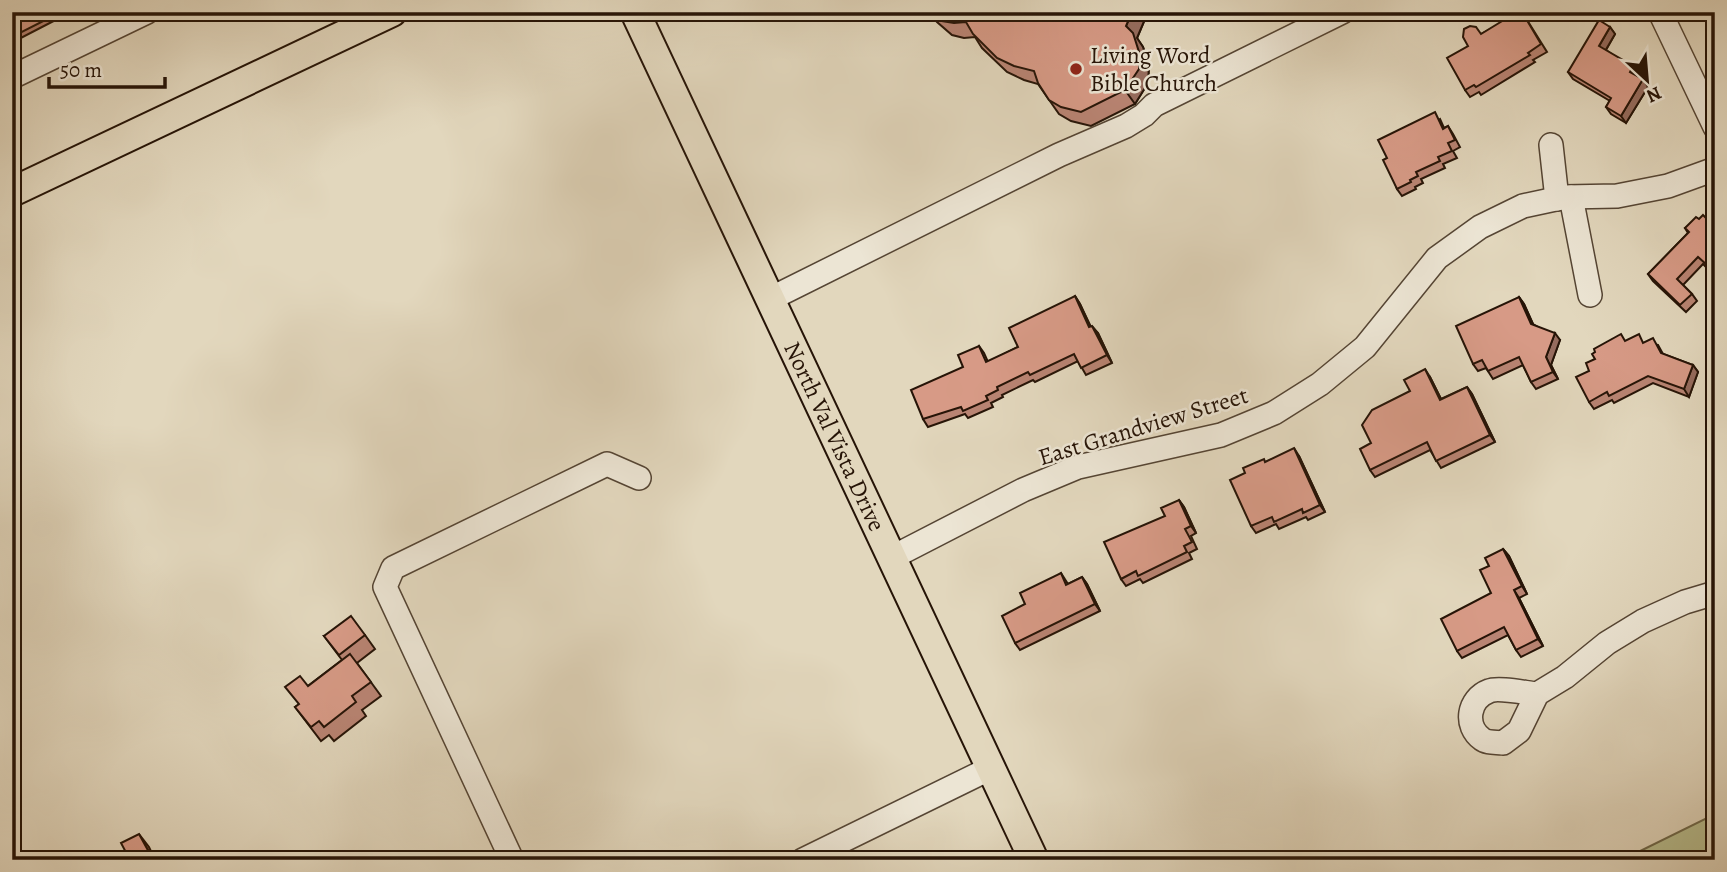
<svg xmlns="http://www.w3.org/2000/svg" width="1727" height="872" font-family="Alegreya,serif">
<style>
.green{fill:#b7bd8e;stroke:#6e684a;stroke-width:2}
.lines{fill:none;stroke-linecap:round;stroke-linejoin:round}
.minor-casing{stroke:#554534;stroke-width:26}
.major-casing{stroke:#261407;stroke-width:32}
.minor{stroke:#ece5d4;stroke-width:23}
.major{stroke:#e2d7bd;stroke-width:28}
.wall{fill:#b98473;stroke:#261407;stroke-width:2}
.shaded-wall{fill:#966c5e;stroke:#261407;stroke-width:2}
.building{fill:#d79a86;stroke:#261407;stroke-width:2}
.poi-dot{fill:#8f2418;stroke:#ece5d4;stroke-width:2.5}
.labels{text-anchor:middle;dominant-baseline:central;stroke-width:5;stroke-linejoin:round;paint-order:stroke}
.poi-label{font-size:24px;fill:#261407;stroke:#ece5d4;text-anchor:start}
.street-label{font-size:24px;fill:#261407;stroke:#ece5d4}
</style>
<rect width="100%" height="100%" fill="#e2d7bd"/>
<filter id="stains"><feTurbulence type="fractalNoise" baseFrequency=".00286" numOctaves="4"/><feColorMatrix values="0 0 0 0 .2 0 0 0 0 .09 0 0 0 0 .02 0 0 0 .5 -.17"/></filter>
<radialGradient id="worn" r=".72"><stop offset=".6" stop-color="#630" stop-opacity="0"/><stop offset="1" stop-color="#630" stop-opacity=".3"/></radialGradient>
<polygon class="green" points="1715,814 1715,860 1622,860"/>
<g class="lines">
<defs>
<g id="minor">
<polyline points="1660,12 1715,127"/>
<polyline points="12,77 147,12"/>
<polyline points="1551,145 1557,199"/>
<polyline points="1571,197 1590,295"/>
<polyline points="770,299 1059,155 1126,126 1144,115 1154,105 1342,12"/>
<polyline points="891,558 1023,490 1078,467 1221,435 1274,413 1320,384 1365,347 1437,258 1480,227 1523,206 1565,197 1617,196 1668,186 1715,169"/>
<path d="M1537 694C1526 693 1498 687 1489 691 1468 699 1464 726 1482 739 1487 743 1496 742 1503 743L1519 731 1537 694 1565 677 1607 643 1643 621 1685 602 1715 593"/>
<polyline points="512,860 385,587 393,568 607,464 639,478"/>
<polyline points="803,860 991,768"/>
</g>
<g id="major">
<path id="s1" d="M635 12 1034 860"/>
<polyline points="12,192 392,12"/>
</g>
</defs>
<use href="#minor" class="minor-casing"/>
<use href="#major" class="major-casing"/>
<use href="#minor" class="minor"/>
<use href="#major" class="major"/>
</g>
<g class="wall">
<polygon points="12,12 71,12 17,40 15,38 12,39"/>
<polygon points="929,12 1148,12 1137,38 1143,47 1149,66 1148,83 1135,104 1091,126 1071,121 1059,114 1038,84 1024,80 1007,72 982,48 975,37 964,38 952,35 937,22"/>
<polygon points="1522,12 1547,52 1533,60 1535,62 1481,95 1479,92 1470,97 1465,90 1468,46 1481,34"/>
<polygon points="1610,27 1615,34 1606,50 1638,73 1637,76 1643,79 1648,87 1626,123 1611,114 1606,107 1610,101 1573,79 1568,72"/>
<polygon points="1440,119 1444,128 1448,126 1453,134 1460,147 1453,151 1457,158 1443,164 1445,168 1421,179 1423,183 1415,187 1416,189 1402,196 1397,189 1387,158"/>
<polygon points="1699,219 1715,227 1715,270 1712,273 1703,264 1683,285 1692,294 1697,301 1686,312 1653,281 1648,274 1688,233 1685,228"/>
<polygon points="1075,296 1080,304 1091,327 1098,333 1112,363 1086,375 1078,361 1035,382 1033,380 1002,395 1003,397 991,403 993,407 968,418 965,414 928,427 923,419 979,346 984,353 988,362 1018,347"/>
<polygon points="1519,297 1524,304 1533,324 1560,340 1551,365 1558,379 1536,389 1531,382 1523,365 1493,379 1486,368 1478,371 1473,364"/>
<polygon points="1626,341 1658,345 1663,354 1693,365 1698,372 1689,397 1653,383 1614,403 1612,400 1594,409 1589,402 1589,371 1595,359"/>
<polygon points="1430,377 1441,399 1467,387 1472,394 1495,442 1441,468 1430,450 1375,477 1370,470 1371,443 1410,391"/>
<polygon points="1299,456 1325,512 1308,520 1306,517 1279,529 1276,524 1256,533 1251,526 1245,473 1266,462"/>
<polygon points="1179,500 1184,507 1196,533 1191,536 1197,549 1189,553 1192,559 1143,583 1140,579 1126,586 1121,579 1165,516"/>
<polygon points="1503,549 1509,556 1527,594 1519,598 1543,646 1521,657 1516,650 1508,635 1462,658 1457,651 1491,593 1489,566"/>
<polygon points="1061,573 1068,584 1082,577 1087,584 1100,611 1020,650 1015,643 1025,604"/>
<polygon points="365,635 375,649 357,663 381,696 362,710 366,716 334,741 329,735 321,741 295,707 298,705 308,686 342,660 324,636"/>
</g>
<g class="shaded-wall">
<polygon points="1132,12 1148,12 1137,38 1143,47 1149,66 1148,83 1135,104 1125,90 1126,26"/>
<polygon points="1610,27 1615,34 1604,53 1599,46"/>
<polygon points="1633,66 1638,73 1635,79 1630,72"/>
<polygon points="1643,79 1648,87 1626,123 1621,116"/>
<polygon points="1075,296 1080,304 1094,335 1089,327"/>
<polygon points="1519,297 1524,304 1536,331 1531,324"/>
<polygon points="1092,326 1098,333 1112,363 1107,355"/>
<polygon points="1555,333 1560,340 1551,365 1558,379 1553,372 1546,357"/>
<polygon points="1693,365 1698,372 1689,397 1684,389"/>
<polygon points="1425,369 1430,377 1445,407 1440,400"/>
<polygon points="1467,387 1472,394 1495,442 1490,435"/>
<polygon points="1294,448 1299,456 1325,512 1320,505"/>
<polygon points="1179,500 1184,507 1196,533 1191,526"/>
<polygon points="1503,549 1509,556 1527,594 1522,586"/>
<polygon points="1082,577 1087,584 1100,611 1095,604"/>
<polygon points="1514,590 1519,598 1543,646 1538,639"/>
<polygon points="139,834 149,847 155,860 150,854"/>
</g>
<g class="building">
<polygon points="12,12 61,12 14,36 13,34 12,34"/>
<polygon points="932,12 1132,12 1126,26 1133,33 1139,52 1139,69 1125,90 1081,112 1061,107 1049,100 1038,83 1034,71 1014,66 997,58 973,34 966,22 954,23 942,21"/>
<polygon points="1517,12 1522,12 1541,44 1528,53 1530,55 1476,87 1474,85 1465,90 1447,58 1468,46 1463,37 1464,29 1470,26 1476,27 1481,34"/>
<polygon points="1599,20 1610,27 1599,46 1633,66 1630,72 1643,79 1621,116 1606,107 1611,98 1568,72"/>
<polygon points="1435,112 1443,129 1448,126 1455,140 1448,143 1452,151 1438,157 1440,161 1416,172 1418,176 1410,180 1411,182 1397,189 1383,160 1387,158 1378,140"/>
<polygon points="1703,215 1715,227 1710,233 1715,237 1715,258 1707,265 1698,257 1677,279 1692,294 1680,305 1648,274 1689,232 1685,228 1696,217 1699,219"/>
<polygon points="1075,296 1089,327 1092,326 1107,355 1081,368 1074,354 1030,375 1028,372 997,387 998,390 986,396 988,400 963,411 961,407 923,419 911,390 963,367 958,355 979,346 986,362 1018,347 1009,328"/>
<polygon points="1519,297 1531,324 1555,333 1546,357 1553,372 1531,382 1519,357 1488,371 1482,360 1473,364 1456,326"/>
<polygon points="1621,334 1625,341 1639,334 1643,343 1653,338 1661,353 1693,365 1684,389 1648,376 1609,396 1607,392 1589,402 1576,377 1589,371 1586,363 1595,359 1592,354 1595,352 1594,349"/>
<polygon points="1425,369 1440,400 1467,387 1490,435 1436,461 1427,442 1370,470 1360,449 1371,443 1362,425 1372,410 1410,391 1404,380"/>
<polygon points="1294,448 1320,505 1303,513 1302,509 1274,522 1272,517 1251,526 1230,480 1245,473 1243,468 1264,459 1265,462"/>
<polygon points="1179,500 1191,526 1185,529 1192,542 1184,546 1187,552 1138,576 1136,571 1121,579 1104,542 1165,516 1161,508"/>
<polygon points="1503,549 1522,586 1514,590 1538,639 1516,650 1504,627 1457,651 1441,619 1491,593 1480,570 1489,566 1485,558"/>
<polygon points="1061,573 1066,585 1082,577 1095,604 1015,643 1002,616 1025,604 1020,593"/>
<polygon points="351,616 365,635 339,655 324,636"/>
<polygon points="350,654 371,682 352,696 356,702 324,727 319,721 311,727 295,707 299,704 285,687 300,676 308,686"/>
<polygon points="139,834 150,854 156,852 160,860 130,860 121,843"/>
</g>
<circle class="poi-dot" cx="1076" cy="69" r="7"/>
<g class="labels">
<g class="poi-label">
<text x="1090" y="55">Living Word<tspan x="1090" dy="28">Bible Church</tspan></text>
</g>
<g class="street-label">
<text transform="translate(1143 426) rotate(-17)">East Grandview Street</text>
<text stroke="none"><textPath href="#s1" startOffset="469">North Val Vista Drive</textPath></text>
</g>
</g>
<rect width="1727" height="872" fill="none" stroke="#e2d7bd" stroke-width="42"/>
<rect x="14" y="14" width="1699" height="844" fill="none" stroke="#261407" stroke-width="3.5"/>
<rect x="21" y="21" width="1685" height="830" fill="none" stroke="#261407" stroke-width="2"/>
<g transform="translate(1647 80) rotate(154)" stroke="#ece5d4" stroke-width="5" paint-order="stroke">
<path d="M0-5L12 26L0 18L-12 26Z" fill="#261407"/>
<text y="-10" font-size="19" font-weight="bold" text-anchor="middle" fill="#261407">N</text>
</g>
<path d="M49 77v10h116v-10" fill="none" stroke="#261407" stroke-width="3.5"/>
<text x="60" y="77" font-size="21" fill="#261407" stroke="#ece5d4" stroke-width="5" paint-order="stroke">50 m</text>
<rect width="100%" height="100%" filter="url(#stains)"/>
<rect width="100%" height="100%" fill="url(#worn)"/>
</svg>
